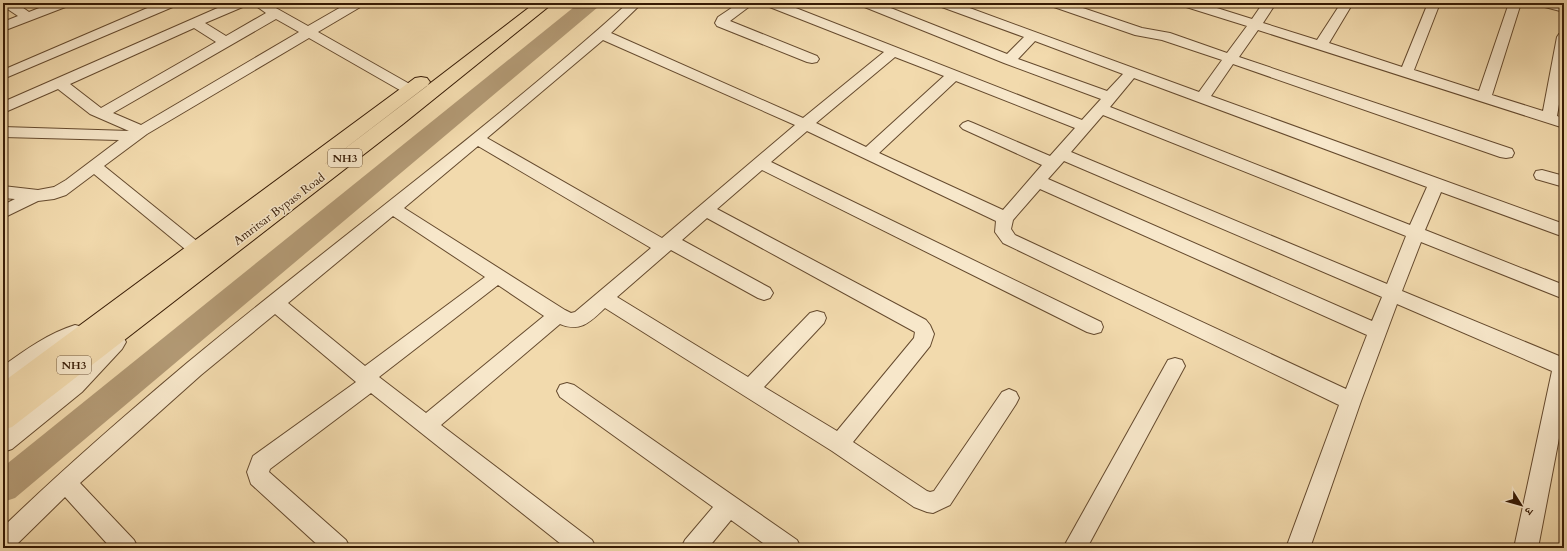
<svg xmlns="http://www.w3.org/2000/svg" width="1567" height="551" font-family="Cardo,'Noto Serif Devanagari',serif">
<style>
.lines{fill:none;stroke-linecap:round;stroke-linejoin:round}
.river{fill:#b29974;fill-rule:evenodd}
.minor-casing{stroke:#654a2e;stroke-width:2}
.tertiary-casing{stroke:#654a2e;stroke-width:2}
.trunk-casing{stroke:#361a04;stroke-width:2}
.minor{fill:#f7e7ca;fill-rule:evenodd}
.tertiary{fill:#f7e7ca;fill-rule:evenodd}
.trunk{fill:#f2daad;fill-rule:evenodd}
.labels{text-anchor:middle;dominant-baseline:central;stroke-width:3;stroke-linejoin:round;paint-order:stroke}
.shield{fill:#f7e7ca;stroke:#70583f;stroke-width:1}
.shield-label{font-size:11px;font-weight:bold;fill:#361a04}
.street-label{font-size:12px;fill:#361a04;stroke:#f7e7ca}
</style>
<rect width="100%" height="100%" fill="#f2daad"/>
<filter id="stains"><feTurbulence type="fractalNoise" baseFrequency=".005" numOctaves="4"/><feColorMatrix values="0 0 0 0 .2 0 0 0 0 .09 0 0 0 0 .02 0 0 0 .5 -.17"/></filter>
<radialGradient id="worn" r=".72"><stop offset=".6" stop-color="#630" stop-opacity="0"/><stop offset="1" stop-color="#630" stop-opacity=".3"/></radialGradient>
<g class="lines">
<polygon class="river" points="579,3 601,3 598,7 15,498 3,502 3,467"/>
<defs>
<g id="minor">
<polygon points="3,3 16,3 29,12 52,3 69,3 68,6 3,31 3,22 18,16 3,6"/>
<polygon points="159,3 176,3 175,6 3,79 3,70"/>
<path d="M229 3H246L245 6 205 23 226 36 266 13 252 3H267L308 26 348 3H363L362 6 318 32 415 87 417 90 415 93 410 94 405 93 309 38 147 134 104 166 203 246 206 250 203 254 197 256 191 254 94 174 66 195 54 199 38 201 3 218V205L15 199 3 198V186L38 190 54 187 66 180 119 140 3 137V127L129 131 90 114 58 89 3 113V102ZM276 19 299 32 141 125 113 113ZM194 28 216 42 101 108 70 84Z"/>
<path d="M628 3H642L611 33 803 118 884 52 767 6 766 3H783L1082 120 1101 99 1004 63 862 6 861 3H878L1007 54 1024 37 939 6 938 3H956L1199 92 1222 60 1162 40 1135 35 1051 6 1050 3H1068L1142 28 1170 33 1227 53 1247 26 1183 6 1182 3H1201L1252 19 1263 3H1276L1263 23 1317 40 1341 3H1353L1329 43 1402 67 1428 3H1440L1414 70 1479 91 1509 3H1521L1492 95 1543 111 1557 37 1559 34 1564 33V75L1557 116 1564 118V128L1258 30 1239 57 1512 149 1514 153 1512 157 1506 158 1500 157 1233 64 1211 96 1564 224V237L1441 192 1425 230 1564 285V299L1421 242 1402 291 1564 358V412L1538 548H1514L1552 371 1397 304 1361 401 1310 548H1286L1339 405 1003 243 995 232 996 221 807 131 771 162 1101 322 1103 327 1101 332 1094 334 1087 332 762 170 717 209 926 320 930 325 934 334 930 346 853 442 927 491 930 492 934 491 1002 392 1009 389 1016 392 1019 398 1016 404 950 505 933 513 927 512 914 507 832 451 605 308C591 321 581 333 560 324L441 425 592 540 596 548H566L371 393 270 469 269 472 346 540 350 548H321L251 484 247 472 253 456 356 382 275 314 201 375 80 483 134 540 138 548H111L65 497 13 548H3V527C62 470 124 416 187 363 333 242 487 130 628 3ZM603 40 795 125 662 238 487 138ZM1035 41 1123 74 1107 91 1018 59ZM895 57 944 76 866 147 816 123ZM1134 78 1427 187 1410 225 1110 107ZM956 81 1075 128 1050 156 973 123 968 121 963 123 960 126 963 129 1042 165 1003 210 879 153ZM1103 115 1406 236 1387 284 1071 152ZM478 146 651 248 575 312 571 313 565 310 404 208ZM1064 161 1382 297 1372 321 1048 179ZM1040 189 1367 335 1346 389 1015 235 1011 229 1013 220ZM393 216 485 277 365 366 288 303ZM707 218 915 332 914 338 837 431 764 387 824 323 826 318 824 313 817 311 810 313 748 377 617 297 671 250 758 298 764 300 770 298 773 293 770 288 682 240ZM498 285 544 316 426 413 379 377Z"/>
<polygon points="739,3 754,3 730,21 817,56 819,59 817,62 812,63 807,62 717,26 715,23 718,17"/>
<polygon points="1540,3 1564,4 1564,12 1541,6"/>
<polygon points="1542,170 1564,176 1564,187 1536,179 1534,175 1536,171"/>
<polygon points="1175,358 1182,360 1185,366 1087,548 1063,548 1168,360"/>
<polygon points="567,383 574,385 797,540 801,548 770,548 731,520 708,548 681,548 685,540 713,507 560,397 557,391 560,385"/>
</g>
<g id="tertiary">
<path d="M75 325 83 327 87 334 83 341 40 365 12 386 3 389V366C25 350 49 333 75 325Z"/>
<polygon points="114,333 122,335 126,342 122,349 82,392 12,449 3,452 3,426 64,378 106,335"/>
</g>
<polygon id="trunk" points="535,3 553,3 403,124 12,427 3,430 3,382 415,78 421,77 427,78 430,82 427,86 309,176"/>
</defs>
<use href="#minor" class="minor-casing"/>
<use href="#tertiary" class="tertiary-casing"/>
<use href="#trunk" class="trunk-casing"/>
<use href="#minor" class="minor"/>
<use href="#tertiary" class="tertiary"/>
<use href="#trunk" class="trunk"/>
</g>
<g class="labels">
<g class="shield">
<rect x="328" y="149" width="34" height="18" rx="3"/>
<rect x="57" y="356" width="34" height="18" rx="3"/>
</g>
<g class="shield-label">
<text x="345" y="158">NH3</text>
<text x="74" y="365">NH3</text>
</g>
<g class="street-label">
<text transform="translate(279 209) rotate(-37)">Amritsar Bypass Road</text>
</g>
</g>
<rect width="1567" height="551" fill="none" stroke="#f2daad" stroke-width="16"/>
<rect x="4" y="4" width="1559" height="543" fill="none" stroke="#361a04" stroke-width="2"/>
<rect x="8" y="8" width="1551" height="535" fill="none" stroke="#361a04"/>
<g transform="translate(1521 505) rotate(127)" stroke="#f7e7ca" stroke-width="3" paint-order="stroke">
<path d="M0-3L7 15L0 10L-7 15Z" fill="#361a04"/>
<text y="-6" font-size="11" font-weight="bold" text-anchor="middle" fill="#361a04">उ</text>
</g>
<rect width="100%" height="100%" filter="url(#stains)"/>
<rect width="100%" height="100%" fill="url(#worn)"/>
</svg>
